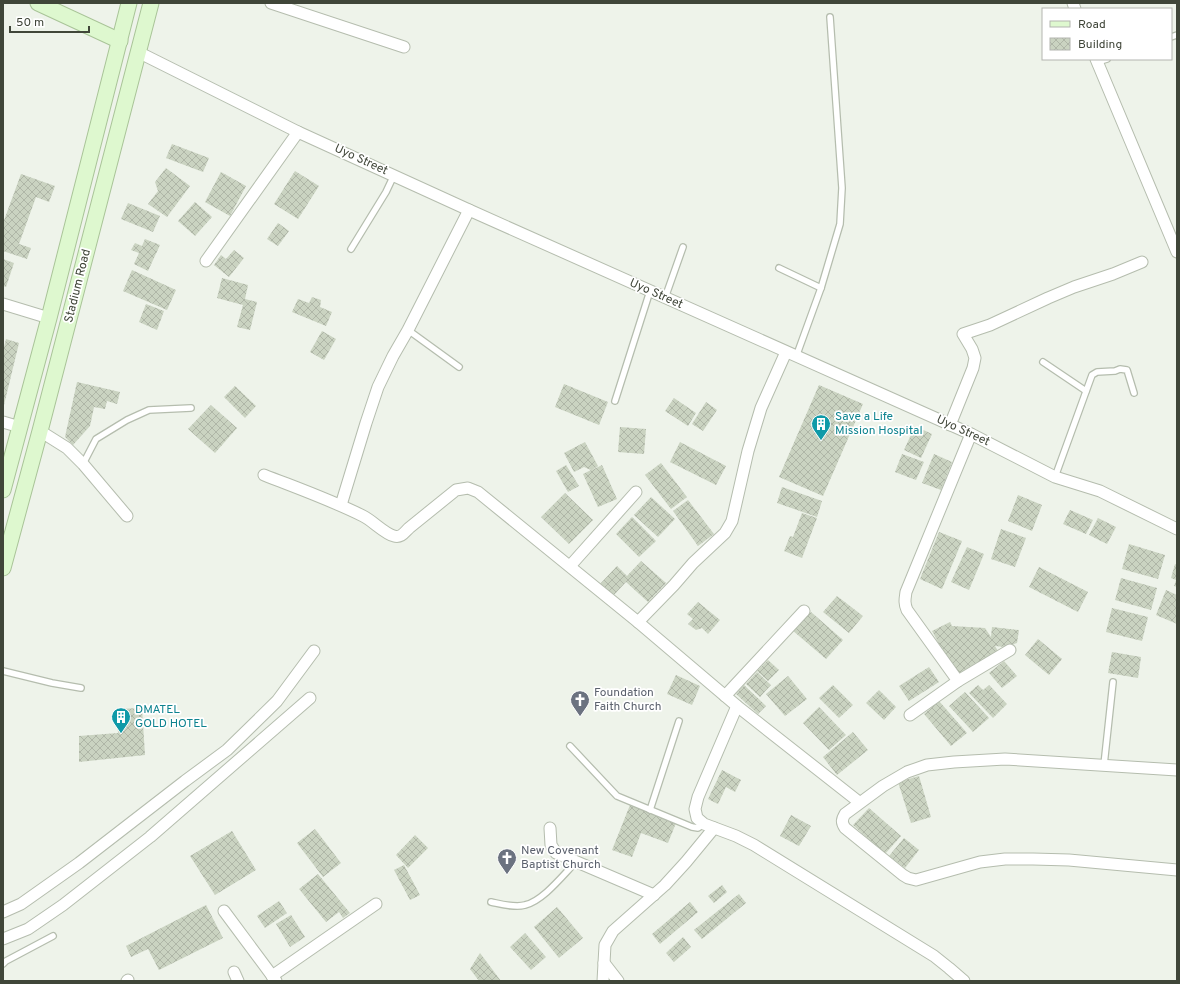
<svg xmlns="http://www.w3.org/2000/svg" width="1180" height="984" font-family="Overpass,sans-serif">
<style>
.building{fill:url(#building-cross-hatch)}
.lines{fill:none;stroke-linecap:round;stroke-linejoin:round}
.lane-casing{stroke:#b5bdae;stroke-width:8}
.street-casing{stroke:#b5bdae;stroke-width:13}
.secondary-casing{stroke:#a9c498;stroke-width:17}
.lane{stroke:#fff;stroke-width:5.5}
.street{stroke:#fff;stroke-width:11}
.secondary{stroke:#def8cf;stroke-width:15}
.labels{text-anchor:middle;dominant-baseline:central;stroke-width:3.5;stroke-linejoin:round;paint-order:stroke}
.street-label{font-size:12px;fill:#404639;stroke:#fff}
.culture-label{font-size:12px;fill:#0d838f;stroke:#fff;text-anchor:start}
.worship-label{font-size:12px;fill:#5b616d;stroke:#fff;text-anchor:start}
</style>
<defs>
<pattern id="building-cross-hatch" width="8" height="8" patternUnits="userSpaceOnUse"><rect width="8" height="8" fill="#cad3c1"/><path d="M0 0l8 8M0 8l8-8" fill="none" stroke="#afb6a7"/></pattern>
</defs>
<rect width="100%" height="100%" fill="#eef3ea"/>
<g class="building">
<polygon points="172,144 209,158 203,172 166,158"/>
<polygon points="166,168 190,186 167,217 148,204 158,191 155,182"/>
<polygon points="295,171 319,186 298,219 274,204"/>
<polygon points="221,172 246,186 230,216 205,202"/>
<polygon points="21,174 55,186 49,202 36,197 19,244 31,248 27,259 3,251 3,223"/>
<polygon points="195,202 212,217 195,236 178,221"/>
<polygon points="128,203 160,216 153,232 121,219"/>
<polygon points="278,223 289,231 278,246 267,239"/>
<polygon points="145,239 160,245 148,271 134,264 139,253 131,250 135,243 142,246"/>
<polygon points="234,250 244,258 229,277 214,265 221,255 226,259"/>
<polygon points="3,259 14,263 6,287 3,286"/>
<polygon points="132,270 176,290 167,310 123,291"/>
<polygon points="222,278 248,285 245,299 257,302 250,330 237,327 243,305 217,298"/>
<polygon points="312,297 321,300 320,307 332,312 326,326 292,312 298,299 309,303"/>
<polygon points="146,304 164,311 157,330 139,322"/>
<polygon points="322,331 336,339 324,360 310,352"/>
<polygon points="6,339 19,343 4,405 3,351"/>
<polygon points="77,382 120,392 117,404 107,401 105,409 94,407 90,426 73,445 65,437"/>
<polygon points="564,384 608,402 599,425 555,407"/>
<polygon points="819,385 863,404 823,496 779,477"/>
<polygon points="235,386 256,406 245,418 224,397"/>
<polygon points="674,398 696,413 688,426 665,411"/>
<polygon points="706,402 717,410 703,431 692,424"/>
<polygon points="211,405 237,428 215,453 188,429"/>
<polygon points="915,426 932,434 921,458 904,450"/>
<polygon points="620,427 646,429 644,454 618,452"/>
<polygon points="585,442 598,466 592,470 602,465 617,499 598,507 583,474 591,470 584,467 574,472 564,453"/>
<polygon points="680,442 726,466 716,485 670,462"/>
<polygon points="902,454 924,462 916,480 895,472"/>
<polygon points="934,454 952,462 941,490 922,483"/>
<polygon points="661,463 687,497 671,509 645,475"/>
<polygon points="566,465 579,486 568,492 556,471"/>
<polygon points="782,487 822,501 817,517 777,503"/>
<polygon points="565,493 593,520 569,544 541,517"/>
<polygon points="1018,495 1042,505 1032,531 1008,521"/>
<polygon points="651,497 675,519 658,537 634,515"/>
<polygon points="688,500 714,534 698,546 673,511"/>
<polygon points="1070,510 1093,520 1086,534 1063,524"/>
<polygon points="802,513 817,518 802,558 784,551 790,536 793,537"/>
<polygon points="632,517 656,541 639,557 616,534"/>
<polygon points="1098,518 1116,527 1107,544 1089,535"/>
<polygon points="1001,529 1026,538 1015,567 991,559"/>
<polygon points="939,532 962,541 942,589 920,579"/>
<polygon points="1129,544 1165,555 1158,579 1122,569"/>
<polygon points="967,547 984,554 969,590 951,582"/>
<polygon points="641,561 666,583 648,602 626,582 613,596 600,584 617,566 627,576"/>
<polygon points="1175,564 1177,565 1177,587 1174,586 1176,580 1171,578"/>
<polygon points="1039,567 1088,592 1078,612 1029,587"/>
<polygon points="1121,578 1157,588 1151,610 1115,600"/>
<polygon points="1166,590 1177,595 1177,624 1156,615"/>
<polygon points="837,596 863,616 849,633 823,612"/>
<polygon points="698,602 720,620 708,634 702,628 696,630 688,624 693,619 687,614"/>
<polygon points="1112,608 1148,617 1142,641 1106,632"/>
<polygon points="811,612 843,640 826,659 792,630 802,618"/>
<polygon points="950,622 952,626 985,628 991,637 992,627 1019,630 1017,643 1005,647 995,646 998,651 956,675 932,631"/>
<polygon points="1038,639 1062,659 1049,675 1025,655"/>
<polygon points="1112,652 1141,657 1138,678 1108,673"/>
<polygon points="768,660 779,670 768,681 757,671"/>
<polygon points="1004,661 1017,676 1002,688 989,673"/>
<polygon points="929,667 939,682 909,701 899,686"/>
<polygon points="757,672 771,685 760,697 746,684"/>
<polygon points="676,675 700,686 692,705 667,694"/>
<polygon points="788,676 807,699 785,716 766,694"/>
<polygon points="744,685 766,706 758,714 736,694"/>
<polygon points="833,685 853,705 839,718 819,698"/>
<polygon points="978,685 983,690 989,685 1007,704 993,718 969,693"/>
<polygon points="879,690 896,707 884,720 866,703"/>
<polygon points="965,692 989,718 973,732 949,706"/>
<polygon points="939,701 967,733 951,746 924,714"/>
<polygon points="819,707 846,735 829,750 803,723"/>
<polygon points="142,708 145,755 79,762 79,736 118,733 117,709"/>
<polygon points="853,732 868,750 837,775 823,757"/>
<polygon points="722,770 741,780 735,792 726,787 718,804 708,799"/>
<polygon points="919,776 931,817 911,823 898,782"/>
<polygon points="630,805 676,823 668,843 641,833 632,857 612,850"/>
<polygon points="869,808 901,836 885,854 853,825"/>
<polygon points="791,815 811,826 799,846 780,836"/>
<polygon points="315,829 341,863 323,877 297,843"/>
<polygon points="232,831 256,870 215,895 190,856"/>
<polygon points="415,835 428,848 408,868 396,855"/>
<polygon points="904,838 919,850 905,868 889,856"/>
<polygon points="404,865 420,895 410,900 394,870"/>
<polygon points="318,874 350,913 343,918 339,912 326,922 299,889"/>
<polygon points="722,885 727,892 714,903 708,896"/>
<polygon points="739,894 746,903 702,939 694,930"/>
<polygon points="279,901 287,913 265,928 257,916"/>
<polygon points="690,902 698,912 660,944 652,934"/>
<polygon points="206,905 223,938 159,970 148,949 131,957 126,946"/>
<polygon points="557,907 583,938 559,958 534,927"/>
<polygon points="291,915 305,937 290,947 276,924"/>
<polygon points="525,933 546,957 531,970 510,947"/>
<polygon points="683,937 691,947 674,962 666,953"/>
<polygon points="480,953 501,981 479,981 470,969"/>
</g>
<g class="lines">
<defs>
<g id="lane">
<polyline points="1171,37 1177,35"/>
<polyline points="1097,62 1107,59"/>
<polyline points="351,249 386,192 394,175"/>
<polyline points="779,268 821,288"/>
<polyline points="665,298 683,247"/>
<polyline points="408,330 459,367"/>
<polyline points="796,357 821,288 840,224 842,188 830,17"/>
<polyline points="1043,362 1086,391"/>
<polyline points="615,401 650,291"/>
<polyline points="83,464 96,439 127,420 149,410 191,408"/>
<polyline points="1055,477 1092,375 1097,372 1115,371 1120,369 1127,370 1134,393"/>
<polyline points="3,671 52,683 81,688"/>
<polyline points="570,746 617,796 692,827 698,828 704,824"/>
<polyline points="1104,765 1113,682"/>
<polyline points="650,810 679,721"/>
<path d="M491 902C501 904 515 908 525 905 543 901 563 875 576 862"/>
<polyline points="3,964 6,961 53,936"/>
</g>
<g id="street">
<polyline points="271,3 404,47"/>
<polyline points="1073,3 1075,9"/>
<polyline points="138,52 298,132 469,210 971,434 1055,477 1100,491 1177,529"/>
<polyline points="1096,59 1177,252"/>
<polyline points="206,261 298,132"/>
<polyline points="3,304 49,318"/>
<polyline points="3,422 20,427"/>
<polyline points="950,425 973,368 975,358 972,349 963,334 990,325 1048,298 1074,287 1113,274 1142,262"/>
<polyline points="40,431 67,448 83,464 127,516"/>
<path d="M264 475C297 488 331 500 363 516 373 521 385 534 394 536 401 538 404 533 409 528L456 490 468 488 478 492 638 622 737 706 859 802"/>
<polyline points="341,505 366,423 378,387 393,356 408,330 469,210"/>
<polyline points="570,566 636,492"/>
<polyline points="638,622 674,585 693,563 725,533 732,521 748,451 761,408 786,352"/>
<path d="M958 681 907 610C904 603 905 599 906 592L971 434"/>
<polyline points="725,696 804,611"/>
<polyline points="737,706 698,797 695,809 697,818 704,824 736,836 754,845 934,956 949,968 964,981"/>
<polyline points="910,715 958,681 1010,650"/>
<path d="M1177 770 1005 759 954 762 927 765 907 772 883 786 845 814C842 819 841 822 845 828L903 875 908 878 916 880 980 862 1005 859H1033L1069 860 1177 870"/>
<polyline points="550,828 551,845 556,853 654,895"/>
<polyline points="224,911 276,981"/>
<polyline points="3,912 21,904 79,863 185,781 227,750 277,701 314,651"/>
<polyline points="3,939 28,929 63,905 150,837 310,698"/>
<polyline points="604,963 618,981"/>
<polyline points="234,972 238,981"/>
<polyline points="272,976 376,904"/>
<polyline points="127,981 128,980"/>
<polyline points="603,981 605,945 613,931 665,885 686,862 714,828"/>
</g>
<g id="secondary">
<polyline points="38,3 120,41"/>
<polyline points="3,490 49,318 129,3"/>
<polyline points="3,568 40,431 151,3"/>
</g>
</defs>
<use href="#lane" class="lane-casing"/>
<use href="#street" class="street-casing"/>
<use href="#secondary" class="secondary-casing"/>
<use href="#lane" class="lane"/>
<use href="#street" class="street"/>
<use href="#secondary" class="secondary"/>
</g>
<defs>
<symbol id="building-pin" viewBox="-11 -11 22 30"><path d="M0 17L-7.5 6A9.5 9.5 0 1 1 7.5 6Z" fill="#0f9aa8" stroke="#fff"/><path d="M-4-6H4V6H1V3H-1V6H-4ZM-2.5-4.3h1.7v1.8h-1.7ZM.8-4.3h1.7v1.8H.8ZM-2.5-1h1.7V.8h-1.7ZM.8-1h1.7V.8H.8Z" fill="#fff"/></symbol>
<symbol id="church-pin" viewBox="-11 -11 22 30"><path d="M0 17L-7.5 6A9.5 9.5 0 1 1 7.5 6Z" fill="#6b7280" stroke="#fff"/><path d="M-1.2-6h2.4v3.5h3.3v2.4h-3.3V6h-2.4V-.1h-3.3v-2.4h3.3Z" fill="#fff"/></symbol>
</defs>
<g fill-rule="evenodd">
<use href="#building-pin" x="810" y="413" width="22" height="30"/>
<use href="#church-pin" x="569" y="689" width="22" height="30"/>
<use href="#building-pin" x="110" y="706" width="22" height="30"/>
<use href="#church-pin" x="496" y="847" width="22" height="30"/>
</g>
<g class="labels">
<g class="street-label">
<text transform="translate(361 160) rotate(25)">Uyo Street</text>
<text transform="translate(78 286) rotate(-76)">Stadium Road</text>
<text transform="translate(656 294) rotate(24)">Uyo Street</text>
<text transform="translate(963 431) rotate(25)">Uyo Street</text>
</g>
<g class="culture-label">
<text x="835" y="417">Save a Life<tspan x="835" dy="14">Mission Hospital</tspan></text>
<text x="135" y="710">DMATEL<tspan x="135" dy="14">GOLD HOTEL</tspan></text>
</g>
<g class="worship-label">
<text x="594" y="693">Foundation<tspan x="594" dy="14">Faith Church</tspan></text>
<text x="521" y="851">New Covenant<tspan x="521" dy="14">Baptist Church</tspan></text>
</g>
</g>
<rect width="1180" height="984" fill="none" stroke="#404639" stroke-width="8"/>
<rect x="1042" y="8" width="130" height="52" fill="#ffffff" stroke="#b3b5b0"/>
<rect x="1050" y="21" width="20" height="6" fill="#def8cf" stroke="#b3b5b0"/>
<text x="1078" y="28" font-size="12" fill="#404639">Road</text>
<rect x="1050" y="38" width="20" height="12" fill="url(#building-cross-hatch)" stroke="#b3b5b0"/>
<text x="1078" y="48" font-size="12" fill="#404639">Building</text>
<path d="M10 26v6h79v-6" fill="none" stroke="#404639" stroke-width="2"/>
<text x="16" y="26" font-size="12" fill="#404639" stroke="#ffffff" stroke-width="3" paint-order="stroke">50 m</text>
</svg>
